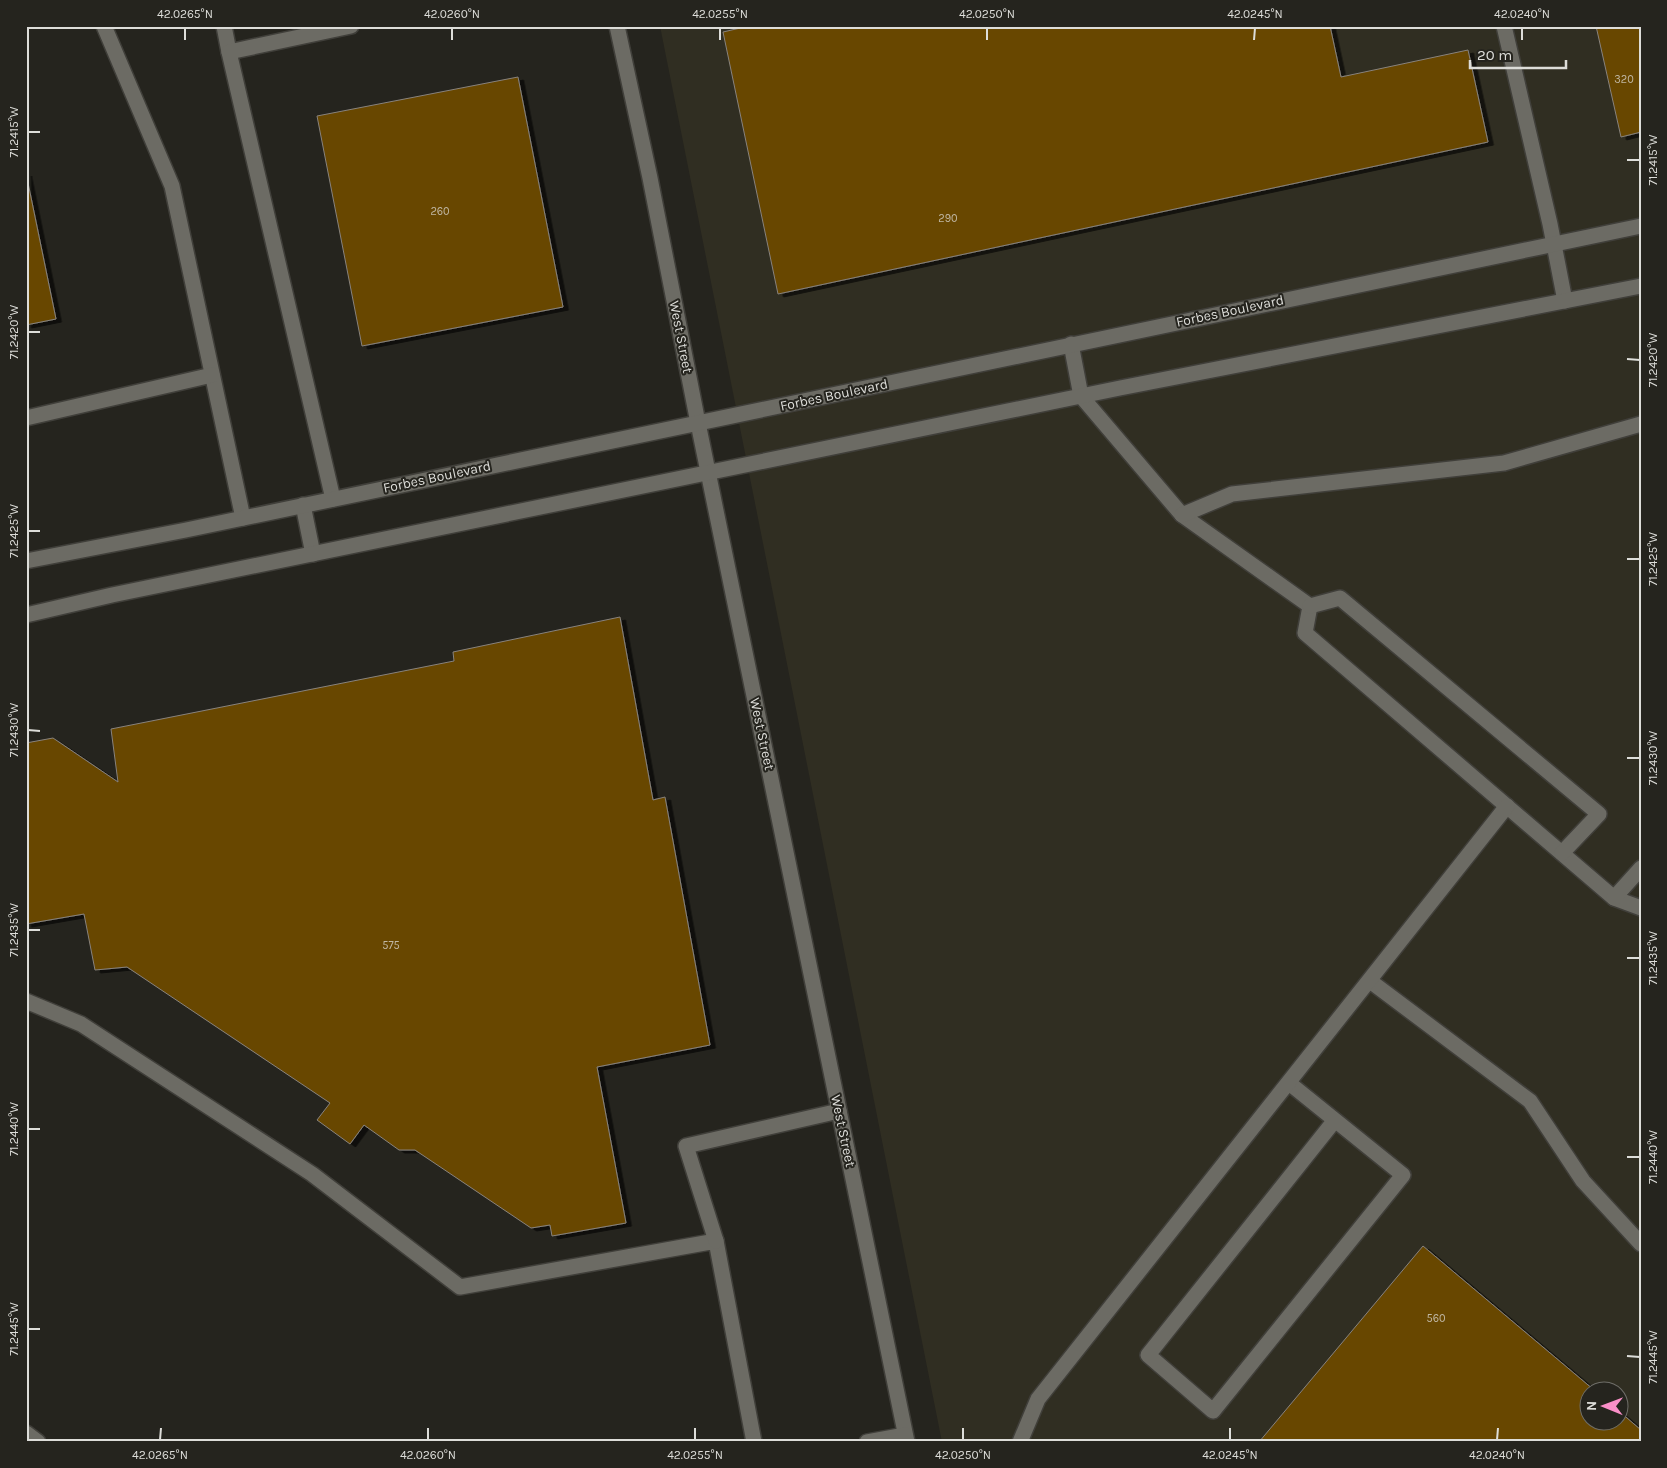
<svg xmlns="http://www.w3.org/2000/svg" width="1667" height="1468" font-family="Karla,sans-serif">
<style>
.built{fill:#302e22;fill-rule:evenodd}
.building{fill:#684600;stroke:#88837d;filter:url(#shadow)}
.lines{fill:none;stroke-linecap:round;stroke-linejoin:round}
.minor-casing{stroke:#403f3a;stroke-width:18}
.minor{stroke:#6c6b64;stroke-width:15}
.ticks{fill:none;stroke:#ddddd9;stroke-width:2}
.labels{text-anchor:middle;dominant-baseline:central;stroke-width:4;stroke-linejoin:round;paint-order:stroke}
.number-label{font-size:11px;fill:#c0b7a3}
.street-label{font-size:14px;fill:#ddddd9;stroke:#25241e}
.neatline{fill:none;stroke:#ddddd9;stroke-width:2}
.ticks-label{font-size:12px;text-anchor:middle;fill:#ddddd9}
</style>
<defs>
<filter id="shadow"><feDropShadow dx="5.5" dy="3" stdDeviation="0" flood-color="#0009"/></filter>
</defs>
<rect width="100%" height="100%" fill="#25241e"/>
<path class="built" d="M660 26H1641V1442H942ZM1590 1390H1620V1420H1590Z"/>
<g class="building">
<polygon points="749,26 1330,26 1341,77 1468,50 1488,142 778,294 723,32"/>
<polygon points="1596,26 1641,26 1641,132 1621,137"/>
<polygon points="518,77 563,307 362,346 317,116"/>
<polygon points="26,173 56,319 26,325"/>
<polygon points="620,617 653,800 665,797 710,1045 597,1067 626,1223 552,1236 550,1225 531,1228 415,1150 399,1150 364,1125 350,1144 317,1120 330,1103 127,967 95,970 84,914 26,924 26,743 53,738 118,782 111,729 454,661 453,652"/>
<polygon points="1423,1246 1594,1390 1590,1390 1590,1420 1620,1420 1620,1412 1641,1430 1641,1442 1259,1442"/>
</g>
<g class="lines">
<defs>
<g id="minor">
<polyline points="104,26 172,186 243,518"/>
<polyline points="224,26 229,52"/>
<polyline points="617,26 650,178 698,423 907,1442"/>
<polyline points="1504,26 1550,224 1565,301"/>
<polyline points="1071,344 1081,396 1182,515 1310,606 1305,633 1614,898 1641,908"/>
<polyline points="26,418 212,375"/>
<polyline points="333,499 229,52 351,26"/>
<polyline points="303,505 313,554"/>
<polyline points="1182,515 1232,494 1504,463 1641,424"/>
<polyline points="26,561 186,530 1641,226"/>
<polyline points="1310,606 1340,598 1599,814 1562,853"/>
<polyline points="26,615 112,595 1120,388 1641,286"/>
<polyline points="1614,898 1641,868"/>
<polyline points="1370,981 1530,1101 1583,1181 1641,1244"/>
<polyline points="26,1001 81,1024 312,1174 460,1287 716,1241 754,1442"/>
<polyline points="1289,1083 1403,1175 1213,1411 1148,1355 1335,1120"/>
<polyline points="716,1241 686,1146 839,1111"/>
<polyline points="26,1433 38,1442"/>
<polyline points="867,1442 905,1435"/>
<polyline points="1020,1442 1038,1399 1507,806"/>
</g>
</defs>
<use href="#minor" class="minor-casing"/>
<use href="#minor" class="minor"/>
</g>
<path class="ticks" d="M185 40V28M452 40V28M720 40V28M987 40V28M1254 40 1255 28M1522 40V28M28 132H40M1627 160H1640M28 332H40M1627 359 1640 360M28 531H40M1627 559H1640M28 730 40 731M1627 758H1640M28 930H40M1627 958H1640M28 1129H40M1627 1157H1640M28 1329H40M1627 1356 1640 1357M160 1440 161 1428M428 1440V1428M695 1440V1428M963 1440V1428M1230 1440V1428M1497 1440 1498 1428"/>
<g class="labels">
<g class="number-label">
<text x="1624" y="79">320</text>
<text x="440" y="211">260</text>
<text x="948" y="218">290</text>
<text x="391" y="945">575</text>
<text x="1436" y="1318">560</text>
</g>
<g class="street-label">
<text transform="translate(1230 311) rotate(-12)">Forbes Boulevard</text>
<text transform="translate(681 337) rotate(79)">West Street</text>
<text transform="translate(834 395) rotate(-12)">Forbes Boulevard</text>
<text transform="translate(437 477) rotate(-12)">Forbes Boulevard</text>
<text transform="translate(762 734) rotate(78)">West Street</text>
<text transform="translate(843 1131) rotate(78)">West Street</text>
</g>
</g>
<rect width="1667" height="1468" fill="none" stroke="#25241e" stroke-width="55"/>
<g transform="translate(1604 1406) rotate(271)"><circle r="24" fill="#25241e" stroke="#6f6e69"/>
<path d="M0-4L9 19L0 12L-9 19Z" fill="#fa8fc8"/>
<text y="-8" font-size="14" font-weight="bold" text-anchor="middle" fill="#ddddd9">N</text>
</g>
<path d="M1470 60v8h96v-8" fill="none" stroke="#ddddd9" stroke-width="2.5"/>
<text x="1477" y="60" font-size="15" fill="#ddddd9" stroke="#25241e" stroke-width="4" paint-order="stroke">20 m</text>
<rect x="28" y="28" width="1612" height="1412" class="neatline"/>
<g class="ticks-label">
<text x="185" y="18">42.0265°N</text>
<text x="452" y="18">42.0260°N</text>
<text x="720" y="18">42.0255°N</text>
<text x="987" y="18">42.0250°N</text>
<text x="1255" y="18">42.0245°N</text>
<text x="1522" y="18">42.0240°N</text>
<text transform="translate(14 132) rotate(-90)" y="4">71.2415°W</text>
<text transform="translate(1653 160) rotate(-90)" y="4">71.2415°W</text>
<text transform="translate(14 332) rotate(-90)" y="4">71.2420°W</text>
<text transform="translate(1653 360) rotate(-90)" y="4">71.2420°W</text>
<text transform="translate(14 531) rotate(-90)" y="4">71.2425°W</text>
<text transform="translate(1653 559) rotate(-90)" y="4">71.2425°W</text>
<text transform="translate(14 730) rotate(-90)" y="4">71.2430°W</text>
<text transform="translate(1653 758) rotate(-90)" y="4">71.2430°W</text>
<text transform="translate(14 930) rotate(-90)" y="4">71.2435°W</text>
<text transform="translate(1653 958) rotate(-90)" y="4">71.2435°W</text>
<text transform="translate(14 1129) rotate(-90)" y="4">71.2440°W</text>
<text transform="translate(1653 1157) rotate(-90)" y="4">71.2440°W</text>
<text transform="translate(14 1329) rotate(-90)" y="4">71.2445°W</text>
<text transform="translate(1653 1357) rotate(-90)" y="4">71.2445°W</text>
<text x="160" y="1459">42.0265°N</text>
<text x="428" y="1459">42.0260°N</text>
<text x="695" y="1459">42.0255°N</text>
<text x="963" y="1459">42.0250°N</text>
<text x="1230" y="1459">42.0245°N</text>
<text x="1497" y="1459">42.0240°N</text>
</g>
</svg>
